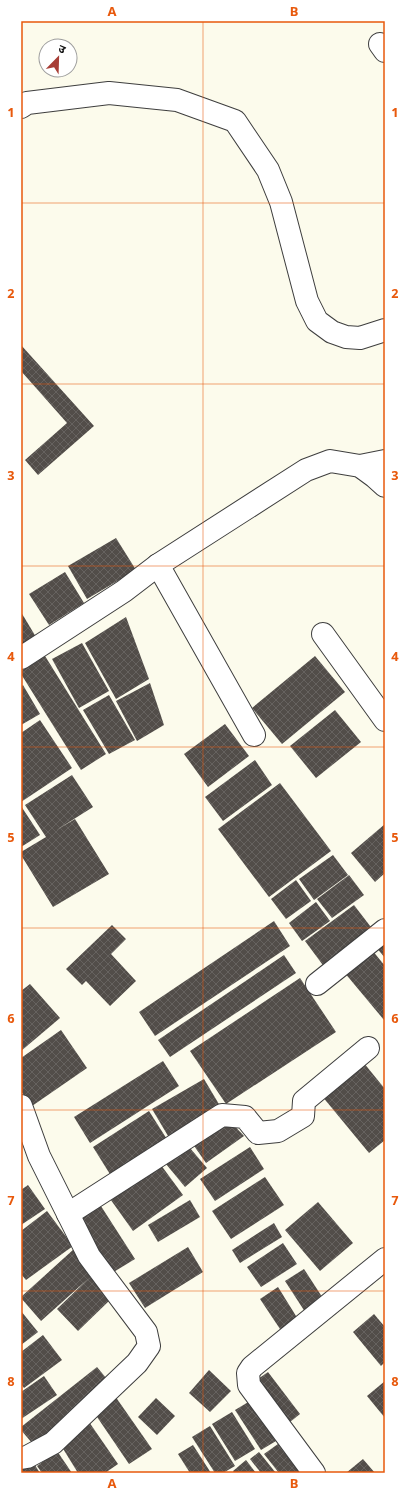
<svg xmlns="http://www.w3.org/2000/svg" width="406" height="1494" font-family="Georgia,'Noto Sans Devanagari',serif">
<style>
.building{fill:url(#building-cross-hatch)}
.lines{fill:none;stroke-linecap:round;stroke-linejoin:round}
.minor-casing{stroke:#3e3e3e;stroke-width:24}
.minor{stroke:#fff;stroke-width:22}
.grid{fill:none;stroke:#e8590c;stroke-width:1;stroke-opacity:0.55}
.neatline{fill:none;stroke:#e8590c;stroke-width:1.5}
.grid-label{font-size:13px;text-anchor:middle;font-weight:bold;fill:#e8590c}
</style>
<defs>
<pattern id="building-cross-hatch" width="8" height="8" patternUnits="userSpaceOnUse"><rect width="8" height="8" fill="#524d49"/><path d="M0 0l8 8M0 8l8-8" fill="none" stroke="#66625f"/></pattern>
</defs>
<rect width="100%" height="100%" fill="#fcfbec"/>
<g class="building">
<polygon points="21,345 94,426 38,475 25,460 67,423 21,371"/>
<polygon points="116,538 136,570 87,599 68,566"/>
<polygon points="65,572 84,603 49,625 29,594"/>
<polygon points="21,612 36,637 21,645"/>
<polygon points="126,617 149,679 116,699 85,643"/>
<polygon points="82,643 109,691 79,708 52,659"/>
<polygon points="45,656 106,754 81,770 21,674 21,671"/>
<polygon points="315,656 345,692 282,744 252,708"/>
<polygon points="150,683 164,725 137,741 116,701"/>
<polygon points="23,685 40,714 21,725 21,687"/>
<polygon points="109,695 135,740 109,754 83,710"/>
<polygon points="335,710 361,742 316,778 290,746"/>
<polygon points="40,720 72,768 21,802 21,733"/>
<polygon points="225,724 249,756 208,787 184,754"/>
<polygon points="255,760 272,785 223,821 205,797"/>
<polygon points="72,775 93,807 55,831 75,819 109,874 53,907 21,855 21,852 46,837 25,805"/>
<polygon points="280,783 331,851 269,897 218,829"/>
<polygon points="21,806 40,835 21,847"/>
<polygon points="385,824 385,873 375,882 351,853"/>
<polygon points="333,855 348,875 314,900 299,879"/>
<polygon points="349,875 364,895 332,918 317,899"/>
<polygon points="296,880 311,901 286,919 271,899"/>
<polygon points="316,902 330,921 302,941 289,923"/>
<polygon points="354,905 377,935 328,972 305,941"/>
<polygon points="274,921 290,946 155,1036 139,1012"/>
<polygon points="112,925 126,939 111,954 136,981 110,1006 86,981 82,985 66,969"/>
<polygon points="385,940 385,958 376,947"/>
<polygon points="372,950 385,966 385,1019 384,1020 344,972"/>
<polygon points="284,955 296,973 170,1057 158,1040"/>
<polygon points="300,978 336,1032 226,1104 190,1051"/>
<polygon points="30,984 60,1018 21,1051 21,991"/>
<polygon points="61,1030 87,1068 32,1106 21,1091 21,1058"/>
<polygon points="359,1057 385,1089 385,1140 369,1153 317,1090"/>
<polygon points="163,1061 179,1086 90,1143 74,1117"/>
<polygon points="204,1079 223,1111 171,1141 152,1109"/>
<polygon points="149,1111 170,1144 113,1179 93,1147"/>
<polygon points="227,1118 244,1136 206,1163 190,1140"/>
<polygon points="184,1141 207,1168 185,1187 161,1158"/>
<polygon points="250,1147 264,1169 215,1201 200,1179"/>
<polygon points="158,1161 183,1195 133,1231 108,1196"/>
<polygon points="265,1177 284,1205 231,1239 212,1211"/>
<polygon points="28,1185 45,1209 21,1225 21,1190"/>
<polygon points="190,1200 200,1217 158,1242 148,1225"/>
<polygon points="318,1202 353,1243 320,1271 285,1230"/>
<polygon points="99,1203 135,1259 112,1273 76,1217"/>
<polygon points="47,1211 73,1246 26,1280 21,1274 21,1231"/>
<polygon points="274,1223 282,1237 240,1263 232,1250"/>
<polygon points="283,1243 297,1264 261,1287 247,1267"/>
<polygon points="188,1247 203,1272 145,1308 129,1283"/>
<polygon points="74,1249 95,1272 90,1277 111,1299 78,1331 57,1309 89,1278 41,1321 21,1298 21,1297"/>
<polygon points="304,1269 328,1306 309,1318 285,1281"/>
<polygon points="278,1287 301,1324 284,1335 260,1299"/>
<polygon points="21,1311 38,1332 21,1345"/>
<polygon points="374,1314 385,1327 385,1362 381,1366 353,1332"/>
<polygon points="43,1335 62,1360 24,1388 21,1384 21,1352"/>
<polygon points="97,1367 111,1384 37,1449 21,1430 21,1427"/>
<polygon points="209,1370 231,1391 210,1412 189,1393"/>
<polygon points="268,1372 300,1414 285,1426 252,1383"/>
<polygon points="44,1376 57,1395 21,1419 21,1392"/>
<polygon points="385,1381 385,1418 367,1396"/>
<polygon points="115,1396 152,1449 129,1464 93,1411"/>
<polygon points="156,1398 175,1416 157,1435 138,1417"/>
<polygon points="250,1401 276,1441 261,1450 235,1410"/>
<polygon points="232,1412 255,1449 235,1461 212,1424"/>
<polygon points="87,1419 118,1464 105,1473 78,1473 62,1447"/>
<polygon points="210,1426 235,1466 223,1473 215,1473 192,1437"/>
<polygon points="278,1444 300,1473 279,1473 264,1454"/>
<polygon points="193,1445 211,1473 190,1473 178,1454"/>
<polygon points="57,1451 72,1473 42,1473 37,1466"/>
<polygon points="259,1452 276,1473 261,1473 250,1459"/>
<polygon points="363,1459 375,1473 346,1473"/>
<polygon points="246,1460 256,1473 234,1473 233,1471"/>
<polygon points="33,1462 40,1473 21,1473 21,1470"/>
</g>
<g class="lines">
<defs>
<g id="minor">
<polyline points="380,44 385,51"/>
<polyline points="21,107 27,103 109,93 177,100 235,121 268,170 281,202 307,301 317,321 332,332 346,337 360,338 385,330"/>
<polyline points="360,466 385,461"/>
<polyline points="158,565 254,735"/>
<polyline points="323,634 385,720"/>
<polyline points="21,658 124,591 158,565 306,470 330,461 360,466 375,477 385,486"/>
<polyline points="317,984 385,930"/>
<polyline points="21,1106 39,1156 89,1256 146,1332 149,1346 137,1363 53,1443 27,1457 21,1458"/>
<polyline points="68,1214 222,1115 245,1117 258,1133 278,1131 303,1116 304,1101 368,1048"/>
<polyline points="314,1473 249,1385 248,1373 252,1367 385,1259"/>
</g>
</defs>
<use href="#minor" class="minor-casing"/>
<use href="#minor" class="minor"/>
</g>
<path class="grid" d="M203 21V1473M21 203H385M21 384H385M21 566H385M21 747H385M21 928H385M21 1110H385M21 1291H385"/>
<rect width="406" height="1494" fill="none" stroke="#ffffff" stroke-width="44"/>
<g transform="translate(58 58) rotate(23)"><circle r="19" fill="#ffffff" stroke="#9d9d9d"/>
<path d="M0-3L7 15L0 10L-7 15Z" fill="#a83e36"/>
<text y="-6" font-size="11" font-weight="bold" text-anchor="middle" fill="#0b0b0b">उ</text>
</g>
<rect x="22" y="22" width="362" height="1450" class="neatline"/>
<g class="grid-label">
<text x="112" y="16">A</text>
<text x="294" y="16">B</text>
<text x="11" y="117">1</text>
<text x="395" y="117">1</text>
<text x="11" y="298">2</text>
<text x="395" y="298">2</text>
<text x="11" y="480">3</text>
<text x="395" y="480">3</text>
<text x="11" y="661">4</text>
<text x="395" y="661">4</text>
<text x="11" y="842">5</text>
<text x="395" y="842">5</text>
<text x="11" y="1023">6</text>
<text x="395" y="1023">6</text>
<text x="11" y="1205">7</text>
<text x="395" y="1205">7</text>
<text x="11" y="1386">8</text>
<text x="395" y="1386">8</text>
<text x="112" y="1488">A</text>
<text x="294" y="1488">B</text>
</g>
</svg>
